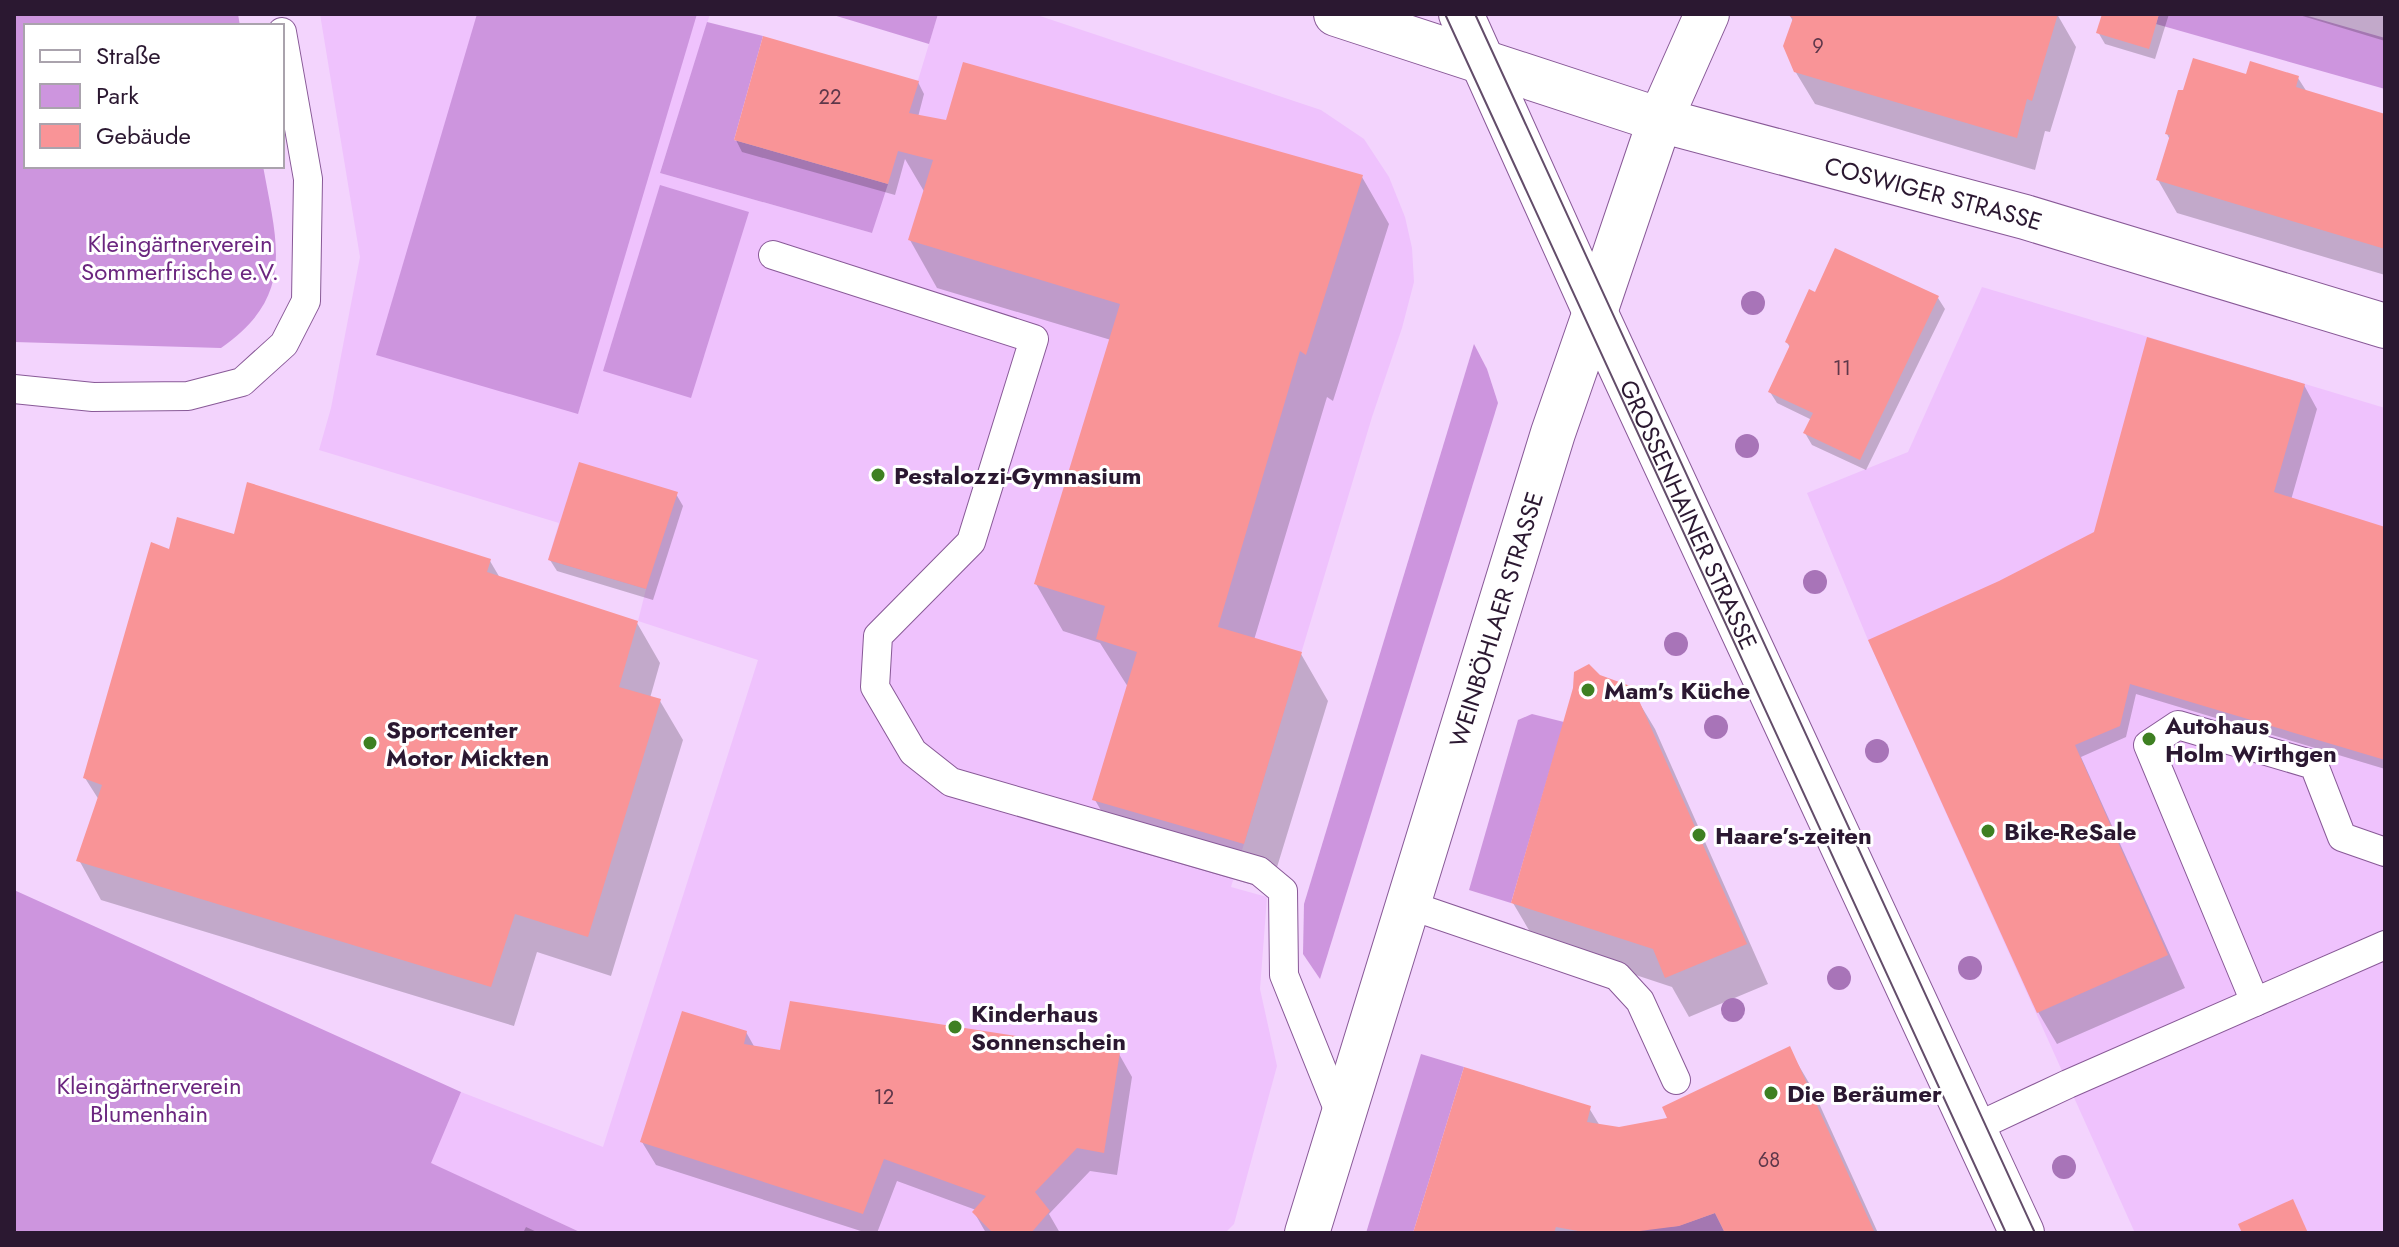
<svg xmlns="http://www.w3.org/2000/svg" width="2399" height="1247" font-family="Jost,sans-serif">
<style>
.built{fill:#efc2fd}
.green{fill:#cd95de}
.shadow{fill:#0003}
.building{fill:#f99497}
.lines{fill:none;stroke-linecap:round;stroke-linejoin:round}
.service-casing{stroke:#885997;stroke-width:30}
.minor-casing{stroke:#885997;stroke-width:46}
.tertiary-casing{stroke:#885997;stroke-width:46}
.secondary-casing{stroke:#885997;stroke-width:46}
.service{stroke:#fff;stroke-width:28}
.minor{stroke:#fff;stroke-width:44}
.tertiary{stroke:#fff;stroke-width:44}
.secondary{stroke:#fff;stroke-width:44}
.tram{stroke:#634d6a;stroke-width:2}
.tree{fill:#a874b8}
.poi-dot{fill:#3e8022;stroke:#fff;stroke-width:3}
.labels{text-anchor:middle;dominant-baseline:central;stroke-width:6;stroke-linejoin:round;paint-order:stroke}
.number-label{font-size:20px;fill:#5e374a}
.street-label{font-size:24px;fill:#2b1831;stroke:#fff}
.park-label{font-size:24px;fill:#6b267f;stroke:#fff}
.poi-label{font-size:24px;font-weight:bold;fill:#2b1831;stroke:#fff;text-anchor:start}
</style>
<rect width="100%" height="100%" fill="#f3d4fd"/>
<g class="built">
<polygon points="320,14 710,14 660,173 872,233 938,14 1034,14 1321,110 1364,139 1389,177 1405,217 1412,248 1414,282 1402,328 1372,417 1231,887 1267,897 1260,989 1277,1066 1234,1224 1225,1233 582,1233 430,1163 461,1092 603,1147 758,660 638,621 646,589 548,560 559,523 319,450 331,408 360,257"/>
<polygon points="1982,287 2385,408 2385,1233 2135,1233 1868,640 1807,493 1908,452"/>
</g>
<g class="green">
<path d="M14 14H238L240 26H26V166H263C277 244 296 296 221 348L14 342Z"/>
<polygon points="477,14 697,14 578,414 376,355"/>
<polygon points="830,14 938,14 929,44"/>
<polygon points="2159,14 2301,14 2385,38 2385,89 2156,24"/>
<polygon points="707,22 763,36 734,140 888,184 872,233 660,173"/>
<polygon points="660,185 749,212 691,398 603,371"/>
<polygon points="1474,344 1487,369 1498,403 1320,979 1303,954 1304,904"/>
<polygon points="1532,714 1564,722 1511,903 1469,890 1518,720"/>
<polygon points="14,890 461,1092 431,1163 582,1233 14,1233"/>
<polygon points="1421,1054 1464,1067 1413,1233 1366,1233"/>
<polygon points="1715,1213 1725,1233 1597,1233 1678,1226"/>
</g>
<g class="shadow">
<polygon points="1789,14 2057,14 2076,47 2050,132 2045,131 2035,170 1815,104 1795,71 1794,23"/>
<polygon points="2104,14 2169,14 2155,59 2105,44 2098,32"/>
<polygon points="2296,14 2385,14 2385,41"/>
<polygon points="2247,77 2298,78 2307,92 2385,115 2385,275 2177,213 2158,180 2170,140 2167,134"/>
<polygon points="918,82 924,94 918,117 1362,177 1389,224 1333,401 1327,397 1254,640 1301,654 1328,701 1270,890 1122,847 1095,800 1128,687 1100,643 1063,631 1036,584 1111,340 937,288 910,240 925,193 905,159 895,195 742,152 736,140"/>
<polygon points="1938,298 1945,309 1866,470 1812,445 1805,433 1812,420 1777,403 1770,392 1790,348 1787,342"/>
<polygon points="2304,385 2317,409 2291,500 2385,529 2385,769 2136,694 2126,737 2081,757 2185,988 2057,1044 2038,1012 2000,583 2096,533"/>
<polygon points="676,494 683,506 653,600 557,571 550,560"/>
<polygon points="235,536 490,561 500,578 637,623 660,663 650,698 660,701 683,740 611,976 537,952 514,1026 101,900 79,860 99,800 85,778 171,552"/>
<polygon points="1598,676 1631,689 1655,729 1768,984 1689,1017 1672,987 1536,942 1513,903"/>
<polygon points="746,1032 755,1048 782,1052 1119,1054 1132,1077 1117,1175 1090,1171 1049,1214 1060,1233 986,1233 974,1212 976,1210 897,1181 877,1233 867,1233 656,1165 642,1142"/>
<polygon points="1789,1049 1812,1088 1878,1233 1415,1233 1589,1108 1600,1126 1619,1129 1670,1120"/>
<polygon points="526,1227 539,1233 523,1233"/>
</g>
<g class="building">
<polygon points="1786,14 2058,14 2032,101 2027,99 2017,138 1794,72 1783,46 1793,18"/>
<polygon points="2102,14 2159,14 2149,49 2096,33"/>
<polygon points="763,36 919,81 909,113 946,120 963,62 1363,175 1306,355 1300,351 1218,627 1302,652 1244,844 1092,800 1137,652 1096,639 1105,606 1034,584 1120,304 908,240 933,160 898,151 888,184 734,140"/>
<polygon points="2193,58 2246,74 2250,61 2299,76 2296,87 2385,114 2385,249 2156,180 2170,135 2165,134 2178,90 2183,90"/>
<polygon points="1835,248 1939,296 1860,460 1803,433 1813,413 1768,392 1790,345 1785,342 1809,289 1815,292"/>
<polygon points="2147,337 2305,384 2274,492 2385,527 2385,760 2130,684 2120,726 2075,745 2168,955 2037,1013 1868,640 1999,581 2094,532"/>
<polygon points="579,462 678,492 646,589 548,560"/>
<polygon points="247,482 491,559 487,572 638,621 619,687 661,699 588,937 515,914 491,987 76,861 102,785 83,778 151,542 169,549 177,517 234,534"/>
<polygon points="1589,664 1600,675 1633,687 1747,944 1665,978 1653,949 1511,903 1573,688 1574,672"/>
<polygon points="790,1001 1120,1052 1104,1153 1077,1148 1035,1192 1050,1211 1031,1233 993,1233 972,1212 986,1196 884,1159 863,1214 640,1142 682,1011 747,1031 744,1044 780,1050"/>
<polygon points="1790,1046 1874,1231 1725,1233 1715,1213 1679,1226 1632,1232 1589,1233 1556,1227 1554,1233 1413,1233 1464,1067 1591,1106 1587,1122 1619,1127 1667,1118 1662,1107"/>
<polygon points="2293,1199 2308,1233 2242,1233 2238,1224"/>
</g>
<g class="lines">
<defs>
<g id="service">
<polyline points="773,255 1034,339 971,542 878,636 875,687 913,752 951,782 1259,871 1283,891 1284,975 1342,1119"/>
<polyline points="14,389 93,397 188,396 242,382 284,344 306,301 308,179 282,32"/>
<polyline points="1409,905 1617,976 1640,1001 1676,1080"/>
<polyline points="2255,1002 2148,745 2178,725 2314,765 2342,837 2385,852"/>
<polyline points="1974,1128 2068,1084 2385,945"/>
</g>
<g id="minor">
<path id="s1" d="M1336 14 1660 120 2025 217 2385 326"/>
<polyline points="1595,312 1660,120 1707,14"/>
</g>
<g id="tertiary">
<path id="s2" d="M1307 1233 1553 433 1595 312"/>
</g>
<g id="secondary">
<path id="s3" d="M1461 14 1595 312 2022 1233"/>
</g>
</defs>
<use href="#service" class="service-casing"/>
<use href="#minor" class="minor-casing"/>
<use href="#tertiary" class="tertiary-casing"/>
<use href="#secondary" class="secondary-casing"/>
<use href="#service" class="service"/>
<use href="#minor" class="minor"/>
<use href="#tertiary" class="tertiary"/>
<use href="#secondary" class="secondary"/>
<g class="tram">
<polyline points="1445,14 2006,1233"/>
<polyline points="1475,14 2035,1233"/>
</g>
</g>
<g class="tree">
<circle cx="1753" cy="303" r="12"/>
<circle cx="1747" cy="446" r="12"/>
<circle cx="1815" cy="582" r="12"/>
<circle cx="1676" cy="644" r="12"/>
<circle cx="1716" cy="727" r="12"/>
<circle cx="1877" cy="751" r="12"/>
<circle cx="1970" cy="968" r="12"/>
<circle cx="1839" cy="978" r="12"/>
<circle cx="1733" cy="1010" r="12"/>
<circle cx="2064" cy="1167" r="12"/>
</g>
<g class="poi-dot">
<circle cx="878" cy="475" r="8"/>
<circle cx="1588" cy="690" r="8"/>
<circle cx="2149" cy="739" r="8"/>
<circle cx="370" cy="743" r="8"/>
<circle cx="1988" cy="831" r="8"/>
<circle cx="1699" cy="835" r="8"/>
<circle cx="955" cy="1027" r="8"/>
<circle cx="1771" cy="1093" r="8"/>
</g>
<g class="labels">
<g class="number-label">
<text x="1818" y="46">9</text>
<text x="830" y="97">22</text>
<text x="1842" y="368">11</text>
<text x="884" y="1097">12</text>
<text x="1769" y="1160">68</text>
</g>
<g class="street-label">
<text stroke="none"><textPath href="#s1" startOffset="624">COSWIGER STRASSE</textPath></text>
<text stroke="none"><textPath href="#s3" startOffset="550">GROSSENHAINER STRASSE</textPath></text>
<text stroke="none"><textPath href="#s2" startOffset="642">WEINBÖHLAER STRASSE</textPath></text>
</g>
<g class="park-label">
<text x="180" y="243">Kleingärtnerverein<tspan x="180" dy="28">Sommerfrische e.V.</tspan></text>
<text x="149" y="1085">Kleingärtnerverein<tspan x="149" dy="28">Blumenhain</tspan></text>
</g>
<g class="poi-label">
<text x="894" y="475">Pestalozzi-Gymnasium</text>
<text x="1604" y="690">Mam's Küche</text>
<text x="2165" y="725">Autohaus<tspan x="2165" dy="28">Holm Wirthgen</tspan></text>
<text x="386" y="729">Sportcenter<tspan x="386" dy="28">Motor Mickten</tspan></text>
<text x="2004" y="831">Bike-ReSale</text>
<text x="1715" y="835">Haare’s-zeiten</text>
<text x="971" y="1013">Kinderhaus<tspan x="971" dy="28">Sonnenschein</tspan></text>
<text x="1787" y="1093">Die Beräumer</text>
</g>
</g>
<rect width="2399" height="1247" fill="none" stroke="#2b1831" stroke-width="32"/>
<rect x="24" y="24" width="260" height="144" fill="#ffffff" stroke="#aaa3ad" stroke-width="2"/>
<rect x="40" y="50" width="40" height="12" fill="#ffffff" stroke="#aaa3ad" stroke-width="2"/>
<text x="96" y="64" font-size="24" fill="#2b1831">Straße</text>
<rect x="40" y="84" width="40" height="24" fill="#cd95de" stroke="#aaa3ad" stroke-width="2"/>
<text x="96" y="104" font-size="24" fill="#2b1831">Park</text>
<rect x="40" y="124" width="40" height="24" fill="#f99497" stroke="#aaa3ad" stroke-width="2"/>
<text x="96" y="144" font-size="24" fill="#2b1831">Gebäude</text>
</svg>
